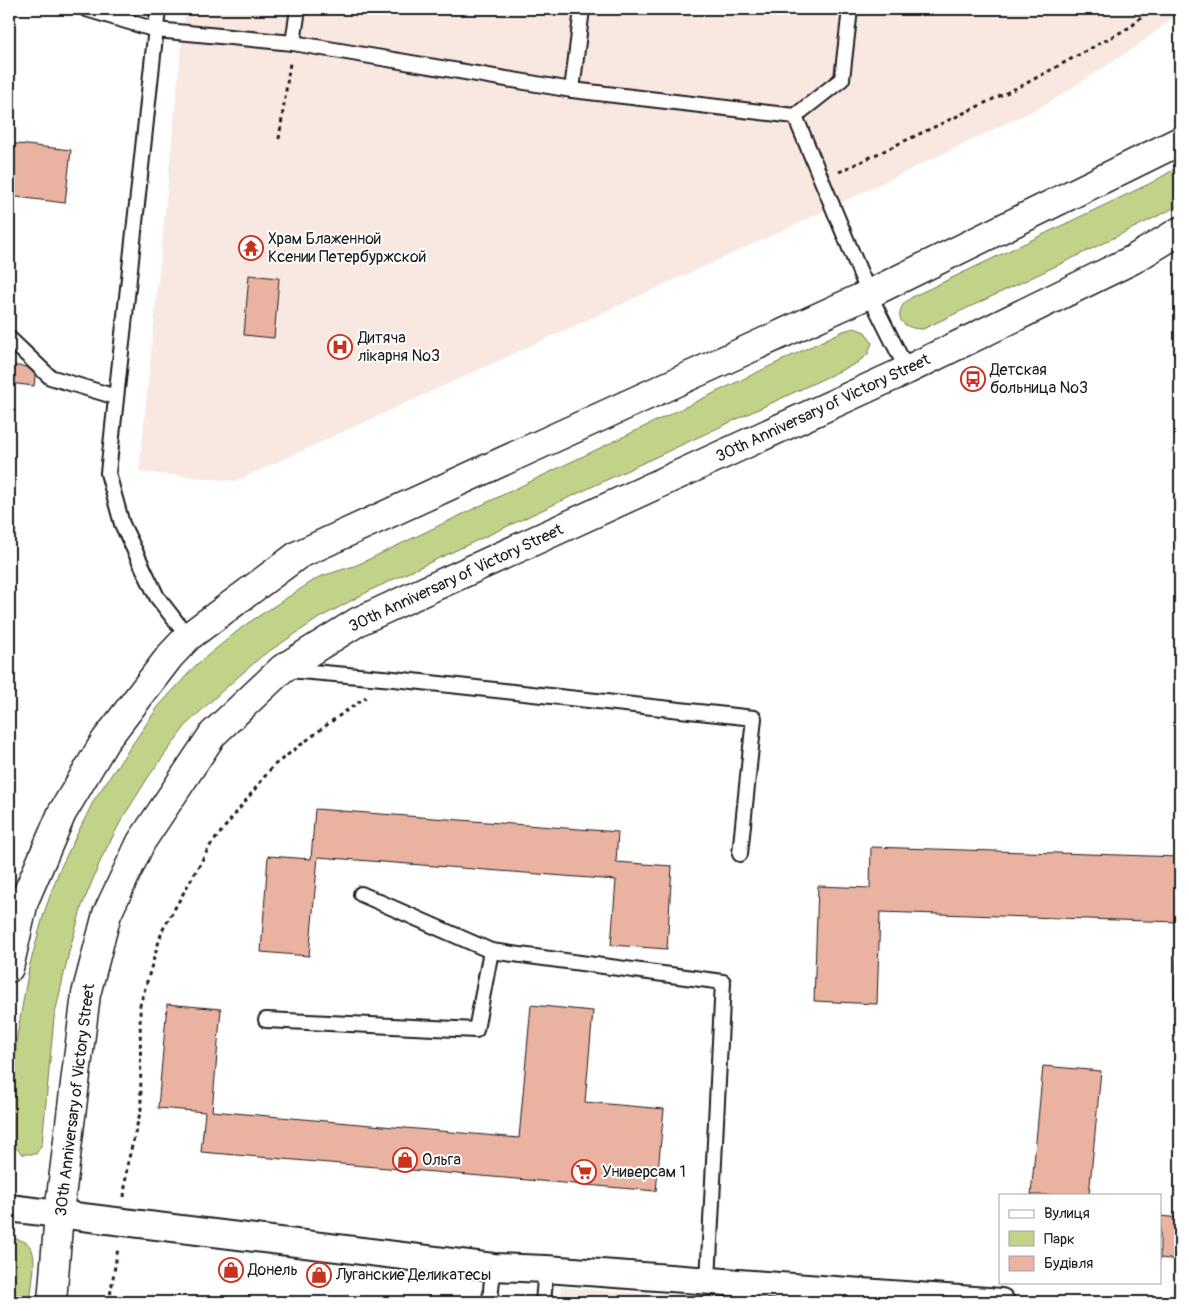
<svg xmlns="http://www.w3.org/2000/svg" width="1189" height="1311" font-family="Pangolin,sans-serif">
<style>
.built{fill:#f9e8e2}
.green{fill:#c1d388;stroke:#6e7852}
.building{fill:#eab2a0;stroke:#1c1c1c}
.lines{fill:none;stroke-linecap:round;stroke-linejoin:round}
.lane-casing{stroke:#1c1c1c;stroke-width:18}
.street-casing{stroke:#1c1c1c;stroke-width:30}
.secondary-casing{stroke:#1c1c1c;stroke-width:31}
.path{stroke:#1c1c1c;stroke-width:3;stroke-dasharray:4 4;stroke-linecap:butt}
.lane{stroke:#fff;stroke-width:14}
.street{stroke:#fff;stroke-width:26}
.secondary{stroke:#fff;stroke-width:28}
.labels{text-anchor:middle;dominant-baseline:central;stroke-width:4;stroke-linejoin:round;paint-order:stroke}
.poi-label{font-size:16px;fill:#1c1c1c;stroke:#fff;text-anchor:start}
.street-label{font-size:16px;fill:#1c1c1c;stroke:#fff}
</style>
<rect width="100%" height="100%" fill="#fff"/>
<filter id="ink" filterUnits="userSpaceOnUse"><feTurbulence type="fractalNoise" baseFrequency=".02" numOctaves="2"/><feDisplacementMap in="SourceGraphic" scale="10" xChannelSelector="R" yChannelSelector="G"/><feConvolveMatrix kernelMatrix="1 2 1 2 8 2 1 2 1" color-interpolation-filters="sRGB"/></filter>
<g filter="url(#ink)">
<g class="built">
<polygon points="185,9 1180,9 1180,13 1134,48 1047,104 801,222 236,481 139,472"/>
<polygon points="561,1287 746,1302 559,1302"/>
</g>
<g class="green">
<path d="M1180 166V205L1073 258 923 329C912 329 895 325 901 309 902 304 908 300 912 297L1151 183Z"/>
<path d="M854 328 865 332 872 343 868 354 857 363 373 589 319 618 262 656 221 692 187 724 149 776 122 819 102 857 82 906 69 952 54 1018 42 1144 36 1154H22C14 1147 9 1141 9 1129L17 1036 29 968 44 913 59 871 94 800 158 707 196 665 245 625 319 577 357 565 843 331Z"/>
<path d="M16 1239C22 1240 30 1243 32 1250 37 1261 31 1289 30 1302H9V1241Z"/>
</g>
<g class="building">
<polygon points="9,143 71,150 65,203 9,196"/>
<polygon points="249,275 279,278 274,338 244,335"/>
<polygon points="9,365 36,368 34,386 9,383"/>
<polygon points="315,809 618,832 616,862 672,866 667,949 611,945 616,880 318,857 309,956 261,952 268,856 311,859"/>
<polygon points="871,847 1180,857 1180,1012 1174,1012 1177,922 880,912 877,1004 814,1001 818,886 870,888"/>
<polygon points="167,1004 221,1009 212,1111 519,1138 531,1005 593,1011 585,1102 664,1109 656,1191 201,1152 205,1112 158,1108"/>
<polygon points="1043,1066 1101,1071 1089,1195 1031,1195"/>
<polygon points="1160,1216 1180,1218 1180,1260 1160,1258"/>
</g>
<g class="lines">
<defs>
<g id="lane">
<polyline points="86,9 156,30 293,43 572,90 795,116 869,294 907,370"/>
<polyline points="158,9 108,473 122,524 157,597 188,637"/>
<polyline points="293,43 298,9"/>
<polyline points="572,90 582,9"/>
<polyline points="795,116 842,79 850,9"/>
<polyline points="9,338 50,377 116,397"/>
<polyline points="288,670 394,679 754,718 740,854"/>
<polyline points="361,894 491,951"/>
<polyline points="266,1020 476,1030 491,951 723,982 708,1281"/>
<polyline points="490,1302 493,1267"/>
<polyline points="543,1302 546,1269"/>
</g>
<polyline id="street" points="9,1208 493,1267 546,1269 1001,1302"/>
<g id="secondary">
<polyline points="9,968 24,901 62,813 105,741 170,656 188,637 298,555 869,294 1180,141"/>
<polyline points="52,1302 59,1213 86,994 107,914 141,842 213,734 282,669 359,621 907,370 1132,260 1180,231"/>
</g>
</defs>
<use href="#lane" class="lane-casing"/>
<use href="#street" class="street-casing"/>
<use href="#secondary" class="secondary-casing"/>
<g class="path">
<polyline points="279,139 290,63"/>
<polyline points="839,172 1023,85 1132,26 1149,9"/>
<polyline points="124,1197 127,1166 141,1109 140,1005 162,931 210,846 273,766 336,718 366,697"/>
<polyline points="109,1302 118,1248"/>
</g>
<use href="#lane" class="lane"/>
<use href="#street" class="street"/>
<use href="#secondary" class="secondary"/>
</g>
</g>
<defs>
<symbol id="temple-ring" viewBox="-11 -11 22 22"><circle r="9.5" fill="#fff" stroke="#c8321e" stroke-width="1.5"/><path d="M0-6L5-2H3V0L6.5 2.5H4V6H1.5V3h-3V6H-4V2.5H-6.5L-3 0V-2H-5Z" fill="#c8321e"/></symbol>
<symbol id="hospital-ring" viewBox="-11 -11 22 22"><circle r="9.5" fill="#fff" stroke="#c8321e" stroke-width="1.5"/><path d="M-5-5h3v3.5h4V-5h3V5h-3V1.5h-4V5h-3Z" fill="#c8321e"/></symbol>
<symbol id="bus-ring" viewBox="-11 -11 22 22"><circle r="9.5" fill="#fff" stroke="#c8321e" stroke-width="1.5"/><path d="M-5-6H5V4H4V6H2V4H-2V6H-4V4H-5ZM-3.5-4V0h7V-4ZM-3.5 1.2v1.5H-2V1.2ZM2 1.2v1.5H3.5V1.2Z" fill="#c8321e"/></symbol>
<symbol id="shop-ring" viewBox="-11 -11 22 22"><circle r="9.5" fill="#fff" stroke="#c8321e" stroke-width="1.5"/><path d="M-5-2.5h2.3a2.7 3.5 0 0 1 5.4 0H5L5.5 6h-11ZM-1.5-2.5h3a1.5 2.3 0 0 0-3 0Z" fill="#c8321e"/></symbol>
<symbol id="supermarket-ring" viewBox="-11 -11 22 22"><circle r="9.5" fill="#fff" stroke="#c8321e" stroke-width="1.5"/><path d="M-6-5.5h2.5l.6 2H6L4.5 2H-2.5L-4.4-4H-6ZM-1.5 3.2a1.3 1.3 0 1 0 .1 0ZM3 3.2a1.3 1.3 0 1 0 .1 0Z" fill="#c8321e"/></symbol>
</defs>
<g fill-rule="evenodd">
<use href="#temple-ring" x="237" y="234" width="28" height="28"/>
<use href="#hospital-ring" x="326" y="333" width="28" height="28"/>
<use href="#bus-ring" x="959" y="365" width="28" height="28"/>
<use href="#shop-ring" x="391" y="1146" width="28" height="28"/>
<use href="#supermarket-ring" x="570" y="1158" width="28" height="28"/>
<use href="#shop-ring" x="217" y="1256" width="28" height="28"/>
<use href="#shop-ring" x="305" y="1261" width="28" height="28"/>
</g>
<g class="labels">
<g class="poi-label">
<text x="268" y="239">Храм Блаженной<tspan x="268" dy="18">Ксении Петербуржской</tspan></text>
<text x="358" y="338">Дитяча<tspan x="358" dy="18">лікарня №3</tspan></text>
<text x="990" y="370">Детская<tspan x="990" dy="18">больница №3</tspan></text>
<text x="422" y="1160">Ольга</text>
<text x="602" y="1172">Универсам 1</text>
<text x="248" y="1270">Донель</text>
<text x="336" y="1275">Луганские Деликатесы</text>
</g>
<g class="street-label">
<text transform="translate(823 408) rotate(-25)">30th Anniversary of Victory Street</text>
<text transform="translate(456 578) rotate(-25)">30th Anniversary of Victory Street</text>
<text transform="translate(75 1100) rotate(-83)">30th Anniversary of Victory Street</text>
</g>
</g>
<rect width="1189" height="1311" fill="none" stroke="#fff" stroke-width="30"/>
<rect x="15" y="15" width="1159" height="1281" fill="none" stroke="#1c1c1c" stroke-width="2" filter="url(#ink)"/>
<rect x="999" y="1194" width="162" height="90" fill="#ffffff" stroke="#a4a4a4"/>
<rect x="1009" y="1210" width="25" height="8" fill="#ffffff" stroke="#a4a4a4"/>
<text x="1044" y="1218" font-size="15" fill="#1c1c1c">Вулиця</text>
<rect x="1009" y="1231" width="25" height="15" fill="#c1d388" stroke="#a4a4a4"/>
<text x="1044" y="1244" font-size="15" fill="#1c1c1c">Парк</text>
<rect x="1009" y="1256" width="25" height="15" fill="#eab2a0" stroke="#a4a4a4"/>
<text x="1044" y="1268" font-size="15" fill="#1c1c1c">Будівля</text>
</svg>
